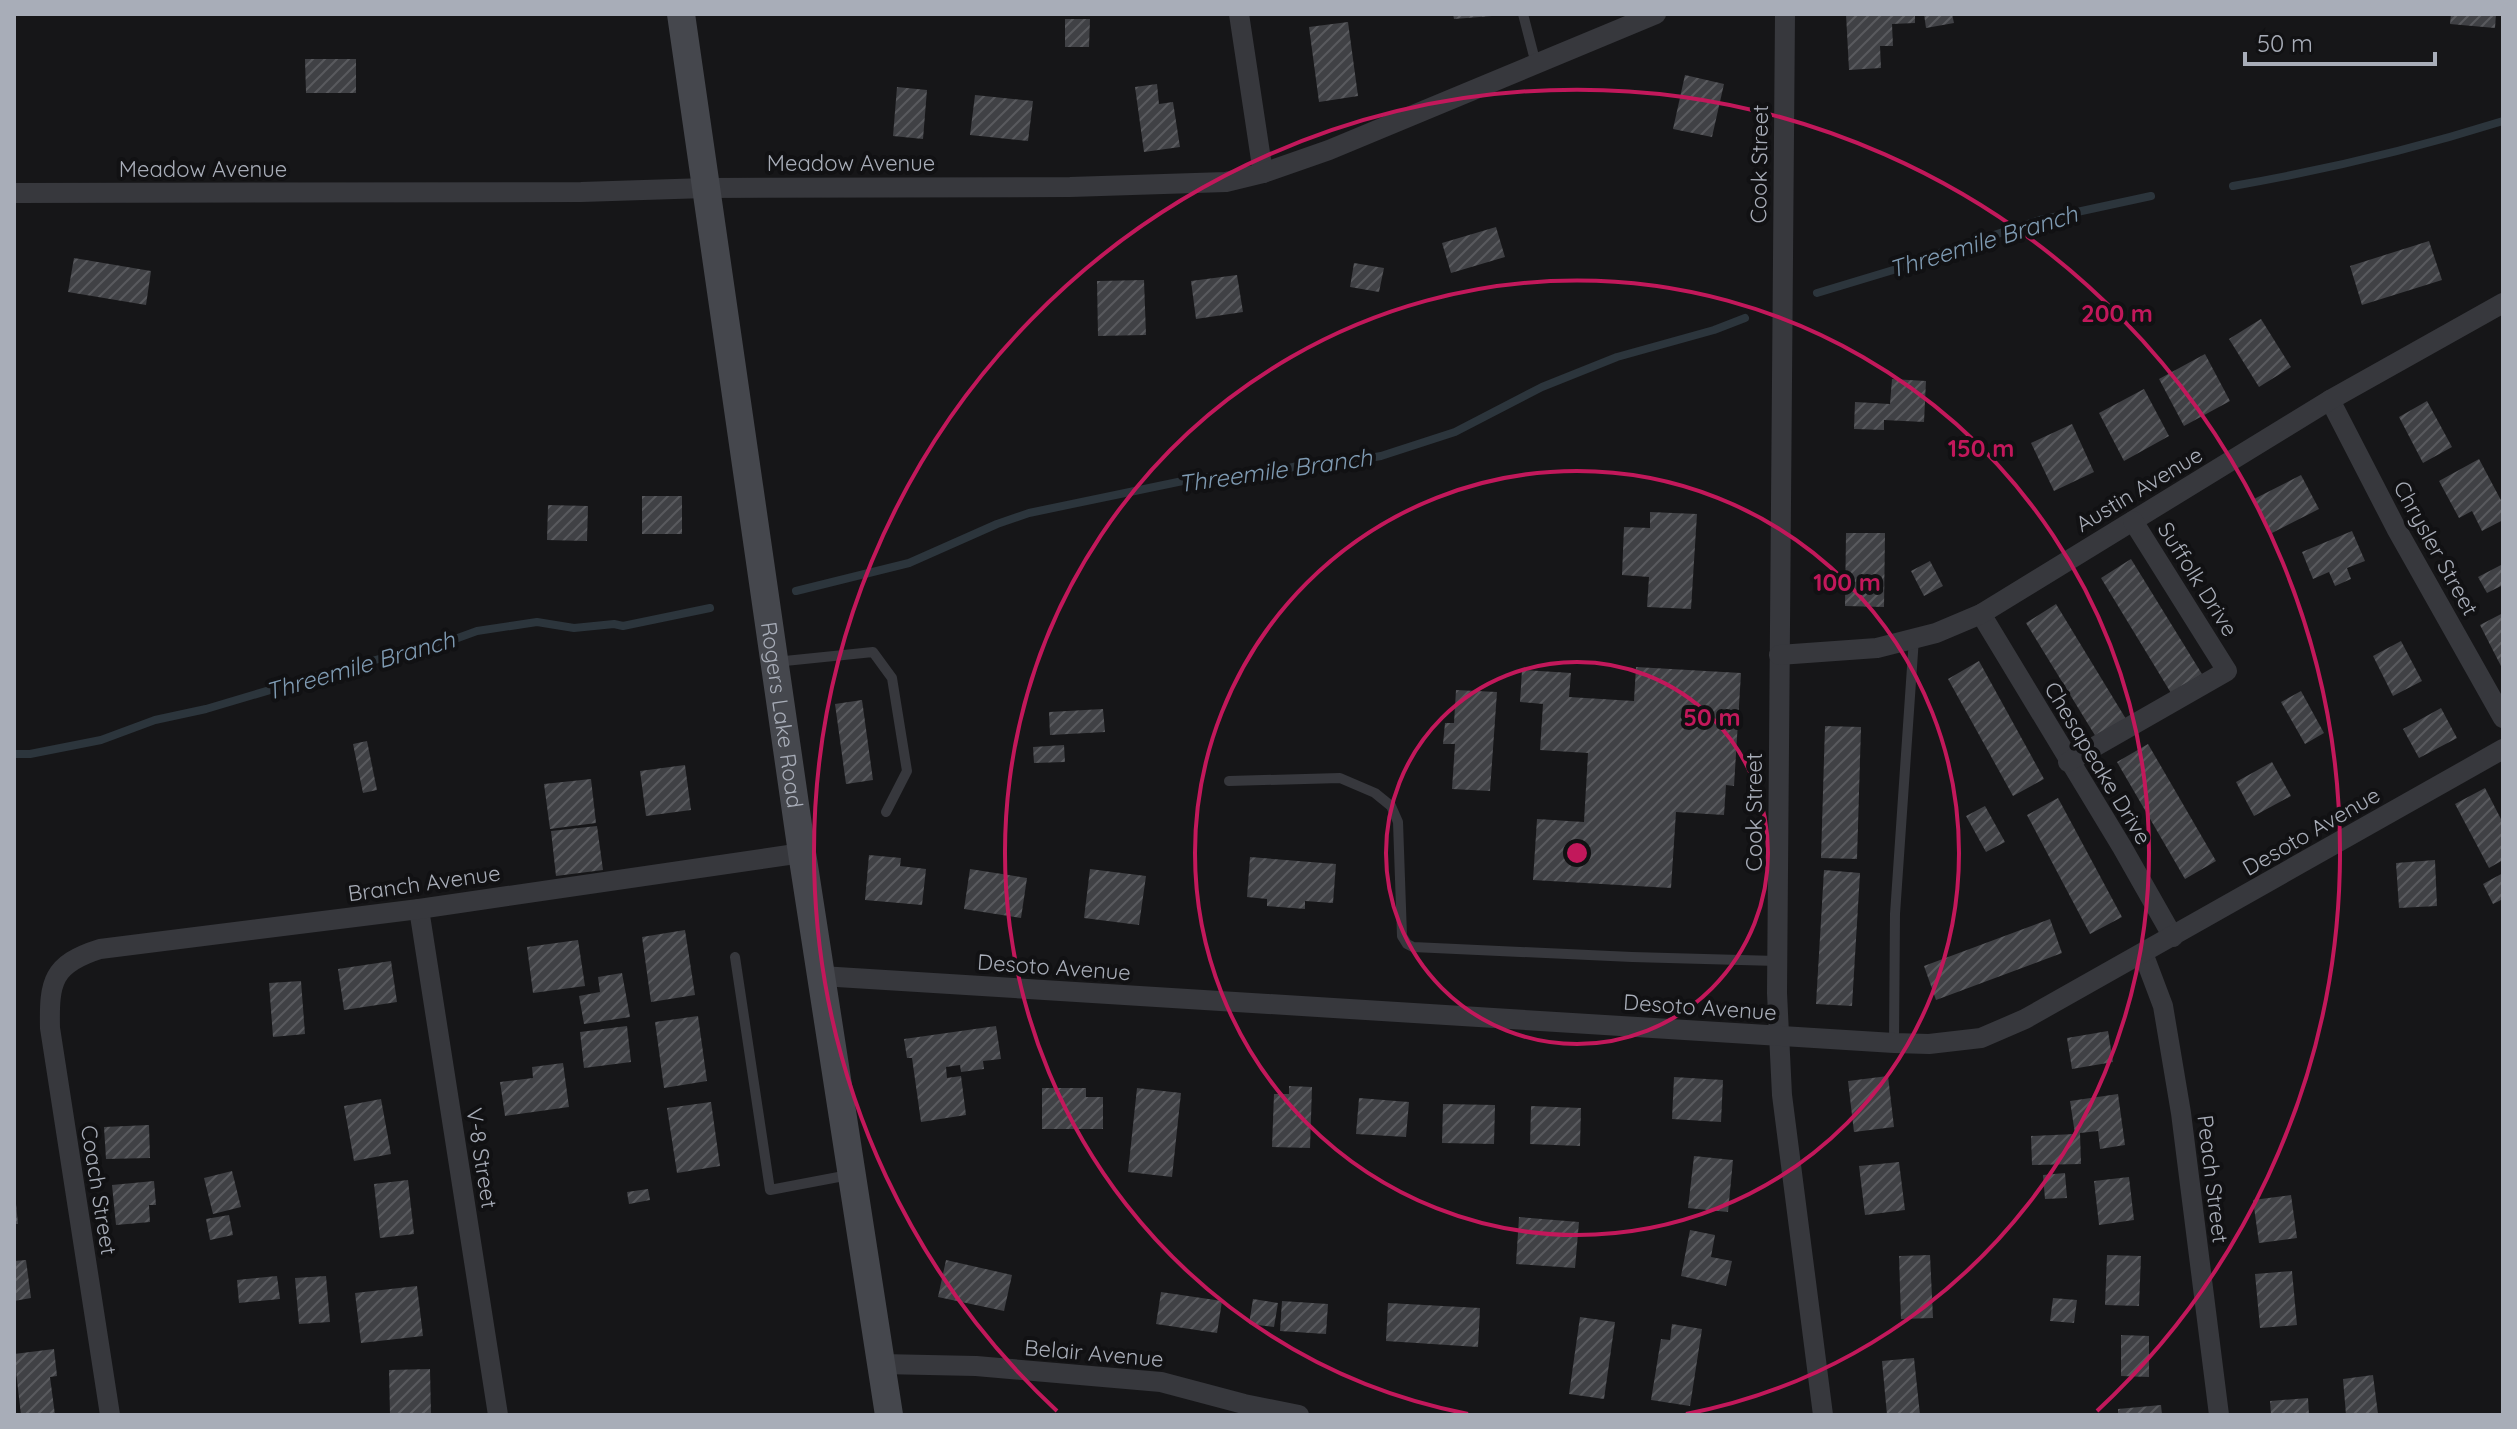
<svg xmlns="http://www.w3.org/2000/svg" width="2517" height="1429" font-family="Quicksand,sans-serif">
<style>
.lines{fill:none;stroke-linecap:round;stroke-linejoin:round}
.stream{stroke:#2c353c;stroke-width:8}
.building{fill:url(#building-hatch)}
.lane{stroke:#37383d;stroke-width:10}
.street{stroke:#37383d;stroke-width:20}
.secondary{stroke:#45474d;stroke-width:28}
.ring{fill:none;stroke:#c2185b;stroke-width:4}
.labels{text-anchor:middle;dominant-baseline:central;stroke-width:8;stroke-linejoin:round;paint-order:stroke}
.street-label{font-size:22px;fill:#a8adb8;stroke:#111113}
.water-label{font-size:24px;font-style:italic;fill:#7f9bb3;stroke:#111113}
.centre{fill:#c2185b;stroke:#111113;stroke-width:4}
.ring-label{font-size:24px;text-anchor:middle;font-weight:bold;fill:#c2185b;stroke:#111113;stroke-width:8;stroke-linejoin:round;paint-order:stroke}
</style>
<defs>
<pattern id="building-hatch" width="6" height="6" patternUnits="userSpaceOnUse" patternTransform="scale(2)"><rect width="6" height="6" fill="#404145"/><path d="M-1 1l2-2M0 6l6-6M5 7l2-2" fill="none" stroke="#595a5e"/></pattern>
</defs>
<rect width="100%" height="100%" fill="#161618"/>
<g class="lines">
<g class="stream">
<path d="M2233 186C2325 170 2414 149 2503 121"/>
<polyline points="1817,293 1933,258 1939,253 2040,220 2151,196"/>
<polyline points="796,591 909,563 997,524 1029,513 1202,477 1221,478 1262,470 1271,472 1302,465 1311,468 1381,456 1455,432 1542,387 1617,357 1714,330 1745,318"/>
<polyline points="14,754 30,754 101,740 155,720 206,709 341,669 455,639 477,631 537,622 574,628 614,624 623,626 710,608"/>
</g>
</g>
<g class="building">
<polygon points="1453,14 1492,14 1492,16 1454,19"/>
<polygon points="1846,14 1915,14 1915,23 1892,24 1893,46 1880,46 1881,68 1849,70"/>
<polygon points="1924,14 1952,14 1954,23 1926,28"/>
<polygon points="2451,14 2496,14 2495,28 2450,24"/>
<polygon points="1065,19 1090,19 1089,47 1065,47"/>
<polygon points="1348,22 1358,96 1319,102 1309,27"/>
<polygon points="305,59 356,59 356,93 306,93"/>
<polygon points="1685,75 1724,84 1712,137 1673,129"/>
<polygon points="1157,84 1159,104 1173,102 1180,147 1144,152 1135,87"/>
<polygon points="897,87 927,90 923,139 893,136"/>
<polygon points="975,95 1033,101 1028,141 970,135"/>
<polygon points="1496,227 1505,257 1451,273 1442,243"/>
<polygon points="2429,241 2442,280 2362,305 2350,266"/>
<polygon points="74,258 151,271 146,305 68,292"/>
<polygon points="1354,263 1384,268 1379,292 1350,287"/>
<polygon points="1237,275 1243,312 1196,319 1191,281"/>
<polygon points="1144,280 1146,335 1098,336 1097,281"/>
<polygon points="2261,319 2291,367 2259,387 2229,339"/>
<polygon points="2205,354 2230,401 2184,426 2159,379"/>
<polygon points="1892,379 1926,381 1924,422 1884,420 1884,430 1854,429 1855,402 1890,404"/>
<polygon points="2144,389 2169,436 2124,461 2099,413"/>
<polygon points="2427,401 2452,447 2423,463 2399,417"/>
<polygon points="2072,424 2094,472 2054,491 2031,443"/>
<polygon points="2479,459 2503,504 2503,520 2482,531 2472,511 2459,518 2439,481"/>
<polygon points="2301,475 2319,509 2272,533 2254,499"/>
<rect x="642" y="496" width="40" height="38"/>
<polygon points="548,505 588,506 587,541 547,540"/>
<polygon points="1650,512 1697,514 1691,609 1647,607 1649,577 1622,575 1624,527 1650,528"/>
<polygon points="2352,531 2365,561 2347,568 2351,579 2335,586 2329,572 2313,579 2302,552"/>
<polygon points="1846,533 1885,533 1884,607 1845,606"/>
<polygon points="2131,559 2202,674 2171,693 2101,578"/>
<polygon points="1930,561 1943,586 1924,596 1911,571"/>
<polygon points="2501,565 2503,585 2487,593 2478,577"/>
<polygon points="2056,604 2126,719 2096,737 2026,623"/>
<polygon points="2503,613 2503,670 2480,625"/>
<polygon points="2401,641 2422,681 2393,696 2373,656"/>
<polygon points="1979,661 2044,779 2013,796 1948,679"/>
<polygon points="1636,667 1741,673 1734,786 1726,785 1724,815 1676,812 1671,888 1533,880 1537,819 1584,822 1588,753 1540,750 1543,704 1520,702 1522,670 1571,673 1569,697 1634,701"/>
<polygon points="1456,690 1497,692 1490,791 1452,789 1455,744 1443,744 1445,723 1454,723"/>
<polygon points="2301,691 2324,733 2305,744 2281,702"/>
<polygon points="862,700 873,780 846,784 835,704"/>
<polygon points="2441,708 2457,738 2419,758 2403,729"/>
<polygon points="1103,709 1105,732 1050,735 1049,712"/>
<polygon points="1825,726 1861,727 1857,859 1821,858"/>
<polygon points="367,741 377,790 363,793 353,744"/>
<polygon points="2148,744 2216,861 2185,879 2117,762"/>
<polygon points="1064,745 1065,762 1034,763 1033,747"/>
<polygon points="2272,762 2291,796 2254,816 2236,782"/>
<polygon points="685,765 691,810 646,816 640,771"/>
<polygon points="591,779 596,823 550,829 544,784"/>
<polygon points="2485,788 2503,823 2503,860 2489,868 2455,804"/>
<polygon points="2058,798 2122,917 2090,934 2027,815"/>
<polygon points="1985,806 2005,842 1986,852 1966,816"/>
<polygon points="597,826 603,870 556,876 551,831"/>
<polygon points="869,855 901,858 900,866 926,869 922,905 865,900"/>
<polygon points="1250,857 1336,864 1333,903 1305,901 1305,909 1267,906 1267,899 1247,897"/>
<polygon points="2435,860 2437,906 2399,908 2396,863"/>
<polygon points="970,869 1027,878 1021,918 964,909"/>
<polygon points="1090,869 1146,876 1139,925 1084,918"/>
<polygon points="1824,870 1860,873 1852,1006 1816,1004"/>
<polygon points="2503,873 2503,899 2493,904 2483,884"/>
<polygon points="2050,919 2062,953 1936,1000 1924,966"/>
<polygon points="685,930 695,995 651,1002 642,937"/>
<polygon points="578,940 585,986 533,993 527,947"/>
<polygon points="391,961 397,1002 344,1010 338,969"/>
<polygon points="622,973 630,1017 584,1024 579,996 600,992 598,977"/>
<polygon points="301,981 305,1034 273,1037 269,983"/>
<polygon points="698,1016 707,1081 664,1088 655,1022"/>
<polygon points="627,1026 631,1062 584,1068 580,1032"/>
<polygon points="996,1026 1001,1059 983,1061 984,1069 961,1072 960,1065 946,1067 947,1078 961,1076 966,1115 921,1122 912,1058 907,1058 904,1039"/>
<polygon points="2108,1031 2113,1062 2072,1069 2067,1038"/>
<polygon points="563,1063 569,1107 505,1116 500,1082 533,1078 532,1067"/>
<polygon points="1888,1076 1894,1127 1854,1132 1848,1081"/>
<polygon points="1674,1077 1723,1080 1721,1122 1672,1119"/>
<polygon points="1289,1086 1312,1087 1310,1148 1272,1147 1274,1094 1289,1094"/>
<polygon points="1042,1088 1086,1088 1086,1097 1103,1097 1103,1129 1042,1129"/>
<polygon points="1137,1088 1181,1093 1172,1177 1128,1172"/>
<polygon points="2118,1094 2125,1145 2100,1149 2098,1131 2080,1133 2081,1164 2032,1165 2031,1136 2075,1134 2070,1101"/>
<polygon points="1359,1098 1409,1102 1406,1137 1356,1134"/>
<polygon points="381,1099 391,1154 354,1161 344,1106"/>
<polygon points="711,1102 720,1166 677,1173 667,1108"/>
<polygon points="1443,1104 1495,1105 1494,1144 1442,1143"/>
<polygon points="1531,1106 1581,1108 1580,1146 1530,1144"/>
<polygon points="149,1125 150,1158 106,1159 104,1127"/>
<polygon points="1694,1156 1733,1160 1728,1212 1688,1208"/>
<polygon points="1899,1162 1905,1210 1865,1215 1859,1166"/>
<polygon points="232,1171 241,1207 213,1214 204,1178"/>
<polygon points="2065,1173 2067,1198 2045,1199 2043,1175"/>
<polygon points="2129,1177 2134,1220 2099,1225 2094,1181"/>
<polygon points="408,1180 414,1234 380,1238 374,1184"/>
<polygon points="154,1181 156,1205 149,1205 150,1222 116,1225 112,1185"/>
<polygon points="648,1189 650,1200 629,1204 627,1192"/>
<polygon points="2291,1195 2297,1238 2259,1243 2253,1200"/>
<polygon points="14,1204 16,1204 18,1224 14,1224"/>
<polygon points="229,1215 233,1235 210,1240 206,1219"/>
<polygon points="1519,1217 1579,1222 1575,1268 1516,1264"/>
<polygon points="1690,1230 1715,1235 1711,1257 1732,1261 1726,1286 1681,1276"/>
<polygon points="1930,1255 1933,1318 1901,1319 1899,1256"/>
<polygon points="2107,1255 2141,1256 2139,1306 2105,1305"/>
<polygon points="26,1260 31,1298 14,1301 14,1261"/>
<polygon points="946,1260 1012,1275 1004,1311 938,1297"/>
<polygon points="2292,1271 2297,1325 2260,1328 2255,1274"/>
<polygon points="277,1276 280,1299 239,1303 237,1280"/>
<polygon points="326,1276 330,1322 299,1324 295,1278"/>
<polygon points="417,1286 423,1336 361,1343 355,1293"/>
<polygon points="1161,1292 1222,1301 1217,1333 1156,1324"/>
<polygon points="2053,1298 2077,1300 2074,1323 2050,1321"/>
<polygon points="1253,1299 1278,1303 1274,1327 1249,1324"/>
<polygon points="1282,1301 1328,1304 1326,1334 1280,1331"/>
<polygon points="1388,1303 1480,1308 1478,1347 1386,1341"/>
<polygon points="1580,1317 1615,1322 1604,1399 1569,1394"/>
<polygon points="1672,1324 1702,1329 1690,1406 1651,1400 1661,1339 1670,1340"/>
<polygon points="2121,1335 2149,1336 2149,1377 2121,1376"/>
<polygon points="54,1349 57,1376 50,1377 55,1415 21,1415 14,1354"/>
<polygon points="1914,1358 1920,1415 1887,1415 1882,1361"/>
<polygon points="430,1369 431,1415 390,1415 389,1370"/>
<polygon points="2373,1375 2378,1414 2346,1415 2343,1379"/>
<polygon points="2308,1398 2309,1415 2271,1415 2270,1401"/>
<polygon points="2161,1405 2162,1415 2118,1415 2118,1409"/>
</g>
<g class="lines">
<g class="lane">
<polyline points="1523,14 1536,64"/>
<polyline points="775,662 873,652 892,678 907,771 886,812"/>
<polyline points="1229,781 1340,778 1375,793 1391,806 1398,822 1402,936 1407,944 1413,947 1632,957 1777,961"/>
<polyline points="735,957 770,1190 849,1175"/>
<polyline points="1894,1043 1895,914 1914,638"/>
</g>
<g class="street">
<polyline points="1239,14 1263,173"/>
<polyline points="1785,14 1777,993 1782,1095 1823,1415"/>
<polyline points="14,193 581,192 706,188 1070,187 1226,182 1263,173 1329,150 1656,14"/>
<polyline points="2330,400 2396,528 2503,718"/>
<polyline points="1981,614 2122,847 2173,937"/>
<polyline points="1779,655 1877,648 1936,633 1981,614 2330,400 2503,303"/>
<polyline points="2068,762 2227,671 2133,521"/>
<polyline points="419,909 498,1415"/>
<polyline points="2143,953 2163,1006 2181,1113 2219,1415"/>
<polyline points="821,976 1894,1043 1929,1044 1981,1038 2025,1019 2503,749"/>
<polyline points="881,1364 976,1366 1161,1382 1244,1404 1299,1415"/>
<path d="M110 1415 50 1028C49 982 52 964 100 949L419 909 802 853"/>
</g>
<path class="secondary" id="s1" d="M681 14 802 853 889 1415"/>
</g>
<g class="ring">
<circle cx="1577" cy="853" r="191"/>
<circle cx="1577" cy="853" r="382"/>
<path d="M1468 1414A572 572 0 1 1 1686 1414"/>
<path d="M1057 1411A763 763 0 1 1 2097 1411"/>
</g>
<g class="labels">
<g class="street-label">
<text x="851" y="163">Meadow Avenue</text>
<text transform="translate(1759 164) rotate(-89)">Cook Street</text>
<text x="203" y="169">Meadow Avenue</text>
<text transform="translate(2139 489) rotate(-31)">Austin Avenue</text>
<text transform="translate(2436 548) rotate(61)">Chrysler Street</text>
<text transform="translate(2198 579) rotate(58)">Suffolk Drive</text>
<text stroke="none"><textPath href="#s1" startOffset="708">Rogers Lake Road</textPath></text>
<text transform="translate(2098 763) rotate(59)">Chesapeake Drive</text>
<text transform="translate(1754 812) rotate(-90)">Cook Street</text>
<text transform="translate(2311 831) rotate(-30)">Desoto Avenue</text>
<text transform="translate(424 883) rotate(-8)">Branch Avenue</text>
<text transform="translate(1054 967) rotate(4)">Desoto Avenue</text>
<text transform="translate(1700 1007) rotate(4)">Desoto Avenue</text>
<text transform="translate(482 1158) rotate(81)">V-8 Street</text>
<text transform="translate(2213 1179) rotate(83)">Peach Street</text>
<text transform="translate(99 1190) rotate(81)">Coach Street</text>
<text transform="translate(1094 1353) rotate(5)">Belair Avenue</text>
</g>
<g class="water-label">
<text transform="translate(1983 241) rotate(-17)">Threemile Branch</text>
<text transform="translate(1275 470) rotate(-8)">Threemile Branch</text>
<text transform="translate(360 665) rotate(-16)">Threemile Branch</text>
</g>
</g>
<circle cx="1577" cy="853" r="12" class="centre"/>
<g class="ring-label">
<text x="2117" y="322">200 m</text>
<text x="1981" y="457">150 m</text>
<text x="1847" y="591">100 m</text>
<text x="1712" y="726">50 m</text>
</g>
<rect width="2517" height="1429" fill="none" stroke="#a8adb8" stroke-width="32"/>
<path d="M2245 52v12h190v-12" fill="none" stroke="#a8adb8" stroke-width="4"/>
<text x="2257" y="52" font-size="24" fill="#a8adb8" stroke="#111113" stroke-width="6" paint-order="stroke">50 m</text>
</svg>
